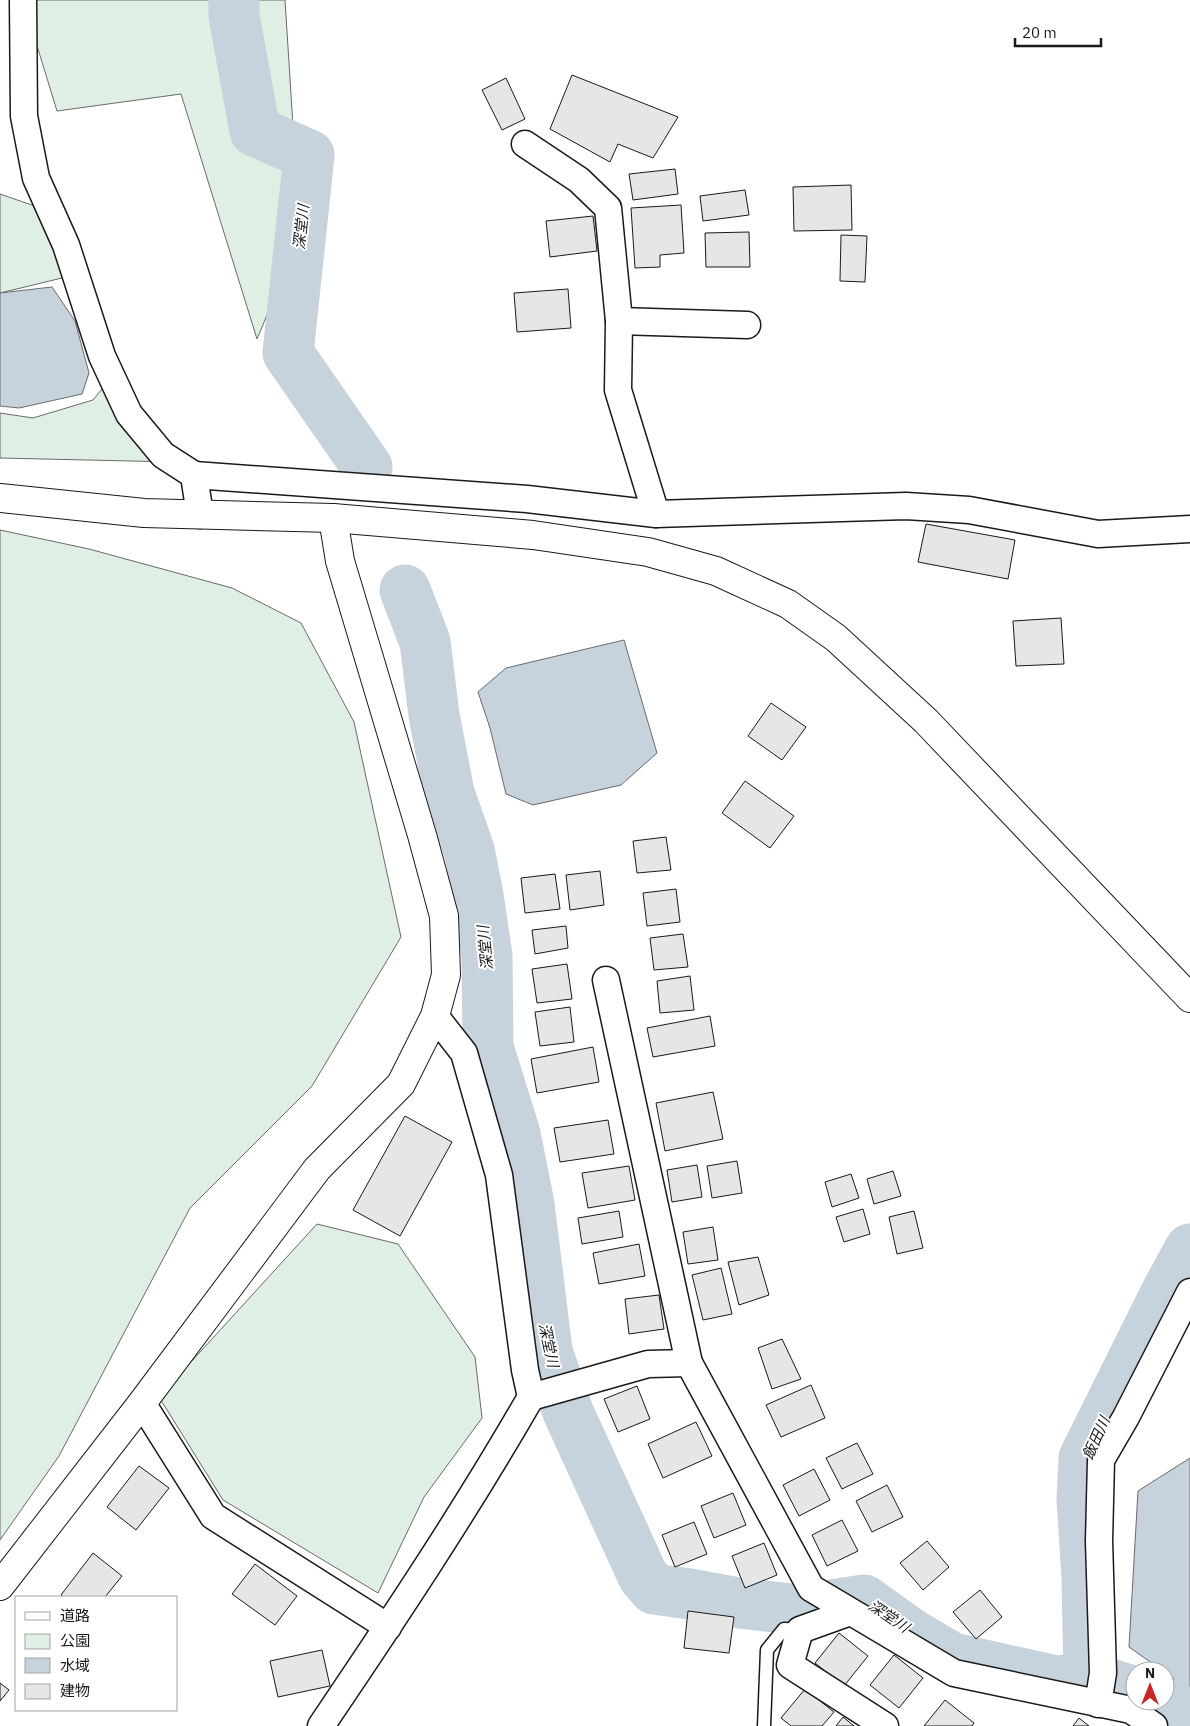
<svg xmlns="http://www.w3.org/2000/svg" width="1190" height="1726" font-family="'IBM Plex Sans','Noto Sans JP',sans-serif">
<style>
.green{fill:#e0efe3;stroke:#6a6a6a}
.water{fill:#c6d2dc;stroke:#6a6a6a}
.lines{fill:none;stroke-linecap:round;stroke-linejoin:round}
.river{stroke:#c6d2dc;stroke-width:51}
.building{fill:#e6e6e6;stroke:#1a1a1a}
.lane-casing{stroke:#1a1a1a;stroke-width:15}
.street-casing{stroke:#1a1a1a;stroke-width:29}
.secondary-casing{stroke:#1a1a1a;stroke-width:30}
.lane{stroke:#fff;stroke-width:12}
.street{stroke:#fff;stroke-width:26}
.secondary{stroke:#fff;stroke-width:28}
.labels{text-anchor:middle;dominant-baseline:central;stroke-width:4;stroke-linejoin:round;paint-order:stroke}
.water-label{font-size:15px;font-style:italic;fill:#1a1a1a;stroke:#fff}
</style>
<rect width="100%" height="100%" fill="#fff"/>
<g class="green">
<polygon points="23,0 285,0 300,236 257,339 181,94 57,111"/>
<polygon points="0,194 52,212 62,278 0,293"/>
<polygon points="106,384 174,462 0,458 0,413 33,418 93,400"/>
<polygon points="0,530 89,549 232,588 301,623 354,722 401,937 312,1086 190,1208 59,1456 0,1540"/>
<polygon points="317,1224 398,1244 475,1357 482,1418 424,1497 378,1593 223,1500 159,1397"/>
</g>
<g class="water">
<polygon points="52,287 75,321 89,373 82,394 19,408 0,406 0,293"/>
<polygon points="624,640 657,753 621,785 533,805 506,794 490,728 478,692 506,668"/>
<polygon points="1190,1458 1190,1690 1129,1647 1138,1491"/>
</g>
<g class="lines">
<g class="river">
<polyline points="234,0 234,16 255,131 309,155 288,353 367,467"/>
<polyline points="405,590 425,642 434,715 449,793 469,850 478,895 487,956 488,1047 515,1134 529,1204 547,1351 568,1412 643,1576 654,1589 690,1594 739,1603 800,1610 864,1600 910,1633 952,1658 1056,1681 1089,1677 1135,1692"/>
<polyline points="1089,1677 1087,1577 1082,1499 1084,1458 1166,1293 1190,1249"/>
<polyline points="1161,1701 1170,1704 1190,1718"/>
</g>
</g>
<g class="building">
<polygon points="572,75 678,117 653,158 618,144 610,162 550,129"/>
<polygon points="506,78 525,119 502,130 482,90"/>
<polygon points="675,169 678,194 633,200 629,174"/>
<polygon points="851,185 852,230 794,231 793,187"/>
<polygon points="745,190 749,215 703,221 700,196"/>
<polygon points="681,205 684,253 660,255 660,267 635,268 631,208"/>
<polygon points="593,216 597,251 550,257 546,221"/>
<polygon points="749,232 750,267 706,267 705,233"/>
<polygon points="841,235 867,236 865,282 840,281"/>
<polygon points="568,289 571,328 517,332 514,293"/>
<polygon points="926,524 1015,540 1008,579 918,562"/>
<polygon points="1061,618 1064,664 1016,666 1013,621"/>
<polygon points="771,703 806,727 782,760 748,736"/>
<polygon points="745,781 794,816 770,848 722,813"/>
<polygon points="666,837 671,870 637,873 633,841"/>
<polygon points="600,871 604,905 570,910 566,875"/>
<polygon points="555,874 560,909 525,913 521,878"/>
<polygon points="676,889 680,922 647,926 643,893"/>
<polygon points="566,926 568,948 535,954 532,930"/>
<polygon points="683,934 688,967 654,970 650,938"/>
<polygon points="567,964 572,999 537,1003 532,969"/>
<polygon points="690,976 694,1010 660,1013 657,981"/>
<polygon points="570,1007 574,1042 540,1046 535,1012"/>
<polygon points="710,1016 715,1046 653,1057 647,1028"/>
<polygon points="593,1047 599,1082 537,1093 531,1059"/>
<polygon points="713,1092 723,1139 665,1151 656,1103"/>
<polygon points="405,1116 452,1142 400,1236 353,1210"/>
<polygon points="608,1120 614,1154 560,1162 554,1128"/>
<polygon points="737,1161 742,1193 712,1198 707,1166"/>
<polygon points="697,1165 702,1197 672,1202 667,1170"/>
<polygon points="629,1166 635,1200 588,1208 582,1173"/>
<polygon points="893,1171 901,1196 874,1204 867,1179"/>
<polygon points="851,1174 859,1198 832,1207 825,1182"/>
<polygon points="863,1209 870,1234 844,1242 836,1217"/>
<polygon points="619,1211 623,1237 582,1244 578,1218"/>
<polygon points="914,1211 923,1248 897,1254 889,1217"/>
<polygon points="713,1227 718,1260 688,1264 683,1232"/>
<polygon points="639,1244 645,1276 599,1284 593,1253"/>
<polygon points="758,1257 769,1295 739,1305 728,1262"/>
<polygon points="721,1268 732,1314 703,1320 692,1275"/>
<polygon points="659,1295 664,1329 629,1334 625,1299"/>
<polygon points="782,1339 801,1379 772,1389 758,1348"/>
<polygon points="811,1385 825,1418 781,1437 766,1405"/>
<polygon points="637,1386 650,1419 618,1432 604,1399"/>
<polygon points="696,1422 712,1456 663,1478 648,1444"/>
<polygon points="857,1443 873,1474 842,1489 826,1458"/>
<polygon points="139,1466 169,1488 136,1530 107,1507"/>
<polygon points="814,1469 830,1500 799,1516 783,1485"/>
<polygon points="887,1485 903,1517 872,1532 856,1501"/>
<polygon points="733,1493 746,1525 714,1538 701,1506"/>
<polygon points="842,1520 858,1551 827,1566 812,1535"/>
<polygon points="694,1522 707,1554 675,1567 662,1535"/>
<polygon points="927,1541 949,1567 923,1590 900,1563"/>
<polygon points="764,1543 777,1575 745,1588 732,1556"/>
<polygon points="93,1553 122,1576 105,1597 64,1597 61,1595"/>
<polygon points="255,1564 297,1596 275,1625 232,1594"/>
<polygon points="980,1590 1002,1617 976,1639 953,1612"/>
<polygon points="688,1611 734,1617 729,1653 684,1648"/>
<polygon points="839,1633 868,1656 844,1686 815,1663"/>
<polygon points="322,1650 330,1686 278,1697 270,1661"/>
<polygon points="894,1655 923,1678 899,1708 870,1685"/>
<polygon points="0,1683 9,1690 0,1701"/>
<polygon points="805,1689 834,1712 822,1726 791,1726 781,1718"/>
<polygon points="945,1700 974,1723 972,1726 924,1726"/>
<polygon points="843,1717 854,1726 836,1726"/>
<polygon points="1079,1718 1089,1726 1073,1726"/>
</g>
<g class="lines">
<defs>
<polyline id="lane" points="764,1726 767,1650 784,1629 800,1630"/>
<g id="street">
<polyline points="23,0 24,116 36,178 66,245 102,356 129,414 163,455 194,475 200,515"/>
<polyline points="525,144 579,180 608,208 619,321 618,390 656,514"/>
<polyline points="619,321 747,325"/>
<polyline points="194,475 527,499 656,514 906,506 969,510 1098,534 1190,529"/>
<polyline points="606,980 689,1363"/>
<polyline points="531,1397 648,1364 689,1363 811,1588 954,1673 1131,1710 1154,1726"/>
<polyline points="142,1403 213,1516 388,1627"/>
<polyline points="850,1612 800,1630 790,1665 885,1726"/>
<polyline points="1098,1704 1103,1673 1099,1541 1101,1460 1126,1417 1190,1292"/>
<path d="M321 1726C394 1618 466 1510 531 1397L525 1370 499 1175 464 1053 435 1016"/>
</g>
<g id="secondary">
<polyline points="0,498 144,513 333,518 533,535 648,552 716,571 788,604 836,638 926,721 1190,998"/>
<polyline points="0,1586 142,1403 317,1169 401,1084 435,1016 446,975 444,916 422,835 340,561 333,518"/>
</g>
</defs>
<use href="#lane" class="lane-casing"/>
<use href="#street" class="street-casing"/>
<use href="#secondary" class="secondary-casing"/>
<use href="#lane" class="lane"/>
<use href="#street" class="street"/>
<use href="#secondary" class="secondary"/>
</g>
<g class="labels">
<g class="water-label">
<text transform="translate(301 227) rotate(-84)">深堂川</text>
<text transform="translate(485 948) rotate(-96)">深堂川</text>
<text transform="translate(549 1345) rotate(78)">深堂川</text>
<text transform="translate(1096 1438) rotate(-66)">飯田川</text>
<text transform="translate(889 1616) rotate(34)">深堂川</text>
</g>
</g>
<rect x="15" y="1596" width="162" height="115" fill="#ffffff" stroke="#a3a3a3"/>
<rect x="25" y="1612" width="25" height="8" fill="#ffffff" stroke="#a3a3a3"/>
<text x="60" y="1621" font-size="15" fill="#1a1a1a">道路</text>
<rect x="25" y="1634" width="25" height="15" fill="#e0efe3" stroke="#a3a3a3"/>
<text x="60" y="1646" font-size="15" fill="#1a1a1a">公園</text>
<rect x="25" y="1658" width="25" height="15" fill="#c6d2dc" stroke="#a3a3a3"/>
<text x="60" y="1671" font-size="15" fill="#1a1a1a">水域</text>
<rect x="25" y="1684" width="25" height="15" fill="#e6e6e6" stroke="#a3a3a3"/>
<text x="60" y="1696" font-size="15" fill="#1a1a1a">建物</text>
<g transform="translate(1150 1686)"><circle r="24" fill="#ffffff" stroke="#a3a3a3"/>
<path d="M0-4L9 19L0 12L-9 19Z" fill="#c62828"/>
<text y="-8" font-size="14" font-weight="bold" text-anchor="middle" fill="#1a1a1a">N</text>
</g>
<path d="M1015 38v8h86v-8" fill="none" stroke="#1a1a1a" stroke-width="2.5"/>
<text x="1022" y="38" font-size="15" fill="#1a1a1a" stroke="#ffffff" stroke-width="4" paint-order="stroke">20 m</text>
</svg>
